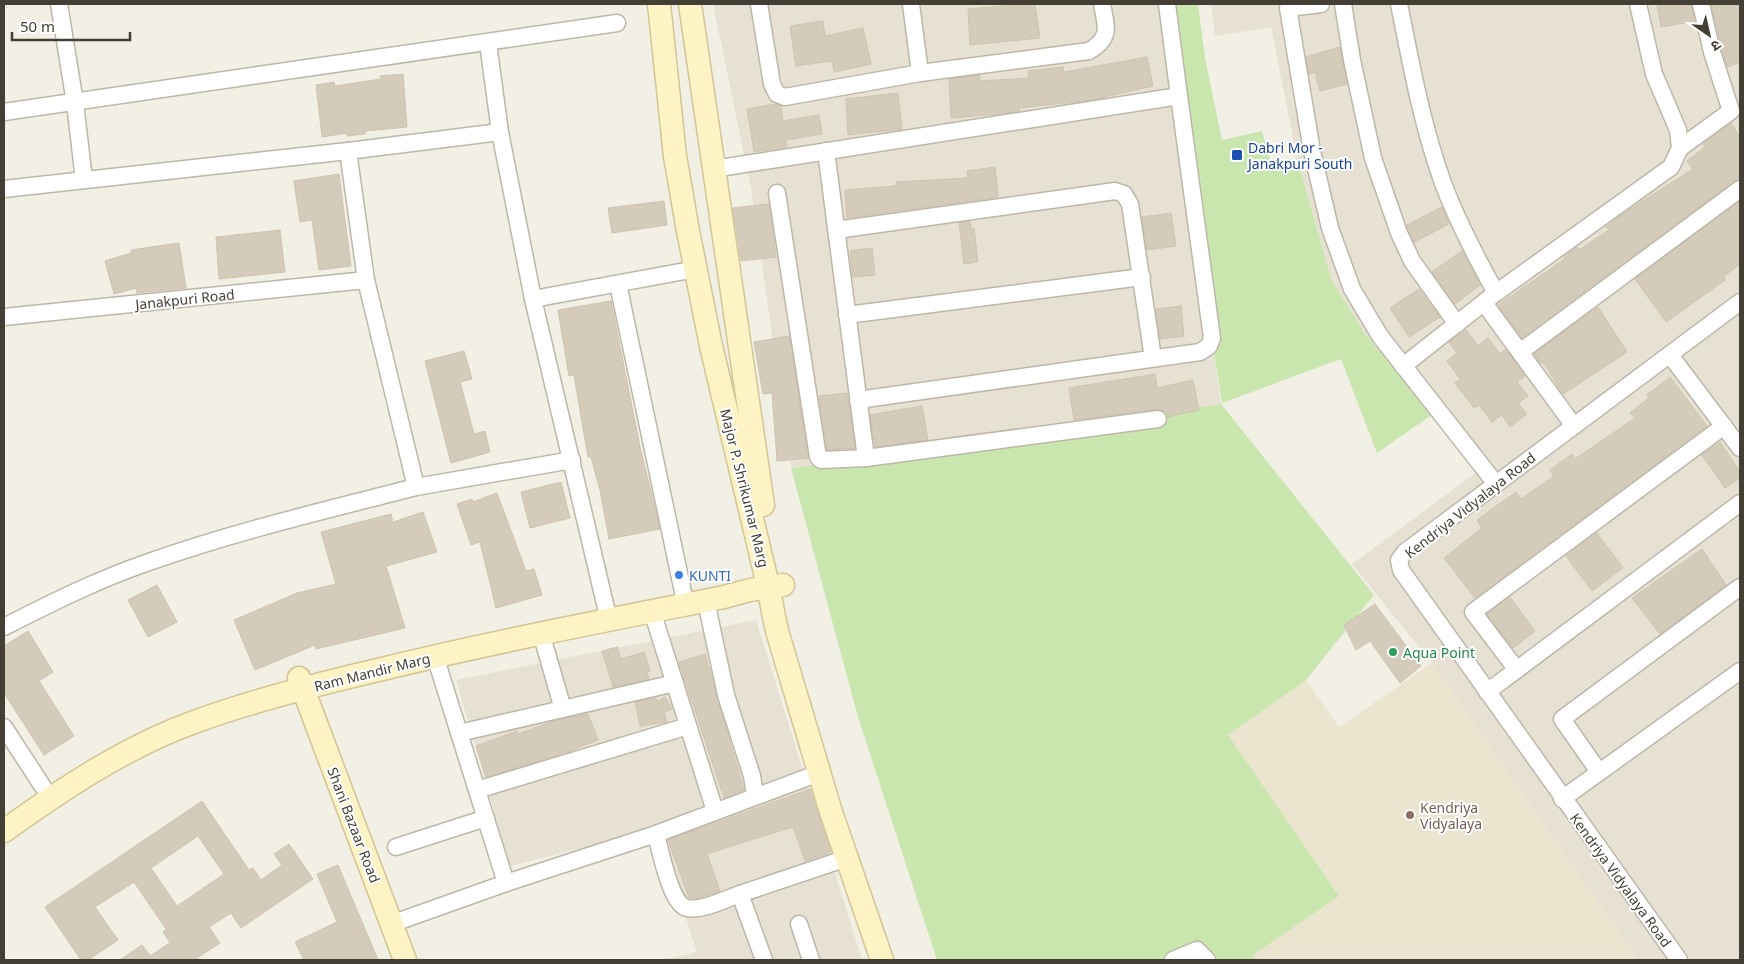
<svg xmlns="http://www.w3.org/2000/svg" width="1744" height="964" font-family="'Noto Sans','Noto Sans Devanagari',sans-serif">
<style>
.residential{fill:#e6e1d3}
.education{fill:#ebe5cf}
.green{fill:#c9e6ae}
.building{fill:#d4cbbb;stroke:#cec4ae;fill-rule:evenodd}
.lines{fill:none;stroke-linecap:round;stroke-linejoin:round}
.street-casing{stroke:#bdb7a8;stroke-width:19}
.secondary-casing{stroke:#d2c596;stroke-width:25}
.street{stroke:#fff;stroke-width:16}
.secondary{stroke:#fdf3c4;stroke-width:22}
.transit-dot{fill:#1a4fb4;stroke:#fff;stroke-width:2}
.shop-dot{fill:#3f7fe0;stroke:#fff;stroke-width:2}
.leisure-dot{fill:#2e9e5b;stroke:#fff;stroke-width:2}
.education-dot{fill:#8d6e63;stroke:#fff;stroke-width:2}
.labels{text-anchor:middle;dominant-baseline:central;stroke-width:4;stroke-linejoin:round;paint-order:stroke}
.transit-label{font-size:14px;fill:#164399;stroke:#fff;text-anchor:start}
.street-label{font-size:14px;fill:#443f35;stroke:#fff}
.shop-label{font-size:14px;fill:#366cbe;stroke:#fff;text-anchor:start}
.leisure-label{font-size:14px;fill:#27864d;stroke:#fff;text-anchor:start}
.education-label{font-size:14px;fill:#785e54;stroke:#fff;text-anchor:start}
</style>
<rect width="100%" height="100%" fill="#f2efe5"/>
<g class="residential">
<polygon points="713,4 1168,4 1180,124 1221,404 791,468 751,188"/>
<polygon points="1211,4 1740,4 1740,960 1638,960 1432,663 1352,564 1481,469 1365,334 1331,279 1297,158 1271,27 1215,36"/>
<polygon points="756,620 862,960 663,960 697,952 657,829 510,866 456,680"/>
</g>
<polygon class="education" points="1432,663 1638,960 1257,960 1253,955 1228,734 1306,680 1339,727"/>
<g class="green">
<polygon points="1168,4 1198,4 1205,58 1222,140 1262,131 1271,164 1297,158 1331,279 1365,334 1433,414 1377,453 1341,359 1222,403 1207,309"/>
<polygon points="1221,404 1374,595 1306,680 1228,735 1339,896 1253,955 1257,960 937,960 858,717 791,468"/>
</g>
<g class="building">
<polygon points="1003,4 1035,4 1040,38 970,45 968,9 1003,6"/>
<polygon points="1657,4 1691,4 1695,21 1661,27"/>
<polygon points="1711,4 1740,4 1740,62 1727,67"/>
<polygon points="823,21 825,36 863,28 871,64 834,72 832,61 796,66 790,26"/>
<polygon points="1340,47 1347,84 1320,91 1315,72 1309,74 1306,57"/>
<polygon points="1147,57 1153,86 1092,100 1019,108 1020,111 998,114 951,118 949,79 980,75 980,81 1029,78 1028,71 1063,67 1064,72"/>
<polygon points="403,74 407,127 365,131 365,134 347,136 347,133 322,137 316,85 334,82 335,86 381,79 380,76"/>
<polygon points="898,93 902,129 848,135 846,99"/>
<polygon points="776,104 781,106 783,121 819,115 822,134 786,140 787,147 754,152 747,109"/>
<polygon points="1731,123 1740,137 1740,179 1734,181 1522,338 1498,305 1565,259 1564,257 1577,247 1579,250 1609,230 1606,227 1627,211 1693,169 1687,161 1705,147 1703,144"/>
<polygon points="995,167 998,197 847,218 845,190 896,186 896,182 968,178 967,171"/>
<polygon points="339,174 351,266 319,270 312,220 300,222 294,181"/>
<polygon points="664,201 667,225 612,233 608,208"/>
<polygon points="1740,201 1740,264 1723,277 1725,280 1666,322 1635,279"/>
<polygon points="769,204 776,257 741,261 733,208"/>
<polygon points="1442,207 1449,224 1414,242 1407,225"/>
<polygon points="1171,213 1176,246 1147,250 1142,217"/>
<polygon points="970,221 971,229 974,228 978,262 964,264 959,223"/>
<polygon points="280,230 285,272 219,279 216,237"/>
<polygon points="179,243 186,288 137,293 136,288 114,294 105,261 131,253 131,250"/>
<polygon points="872,248 875,275 853,277 850,251"/>
<polygon points="1462,251 1480,285 1455,304 1432,272"/>
<polygon points="1419,289 1440,317 1409,337 1390,308"/>
<polygon points="611,301 640,447 660,529 609,539 600,490 591,457 588,457 574,375 569,376 558,310"/>
<polygon points="1181,306 1184,336 1160,339 1156,309"/>
<polygon points="1598,307 1627,352 1563,394 1543,362 1541,364 1534,354"/>
<polygon points="1466,330 1478,346 1488,338 1500,354 1506,349 1525,376 1517,382 1528,396 1518,403 1527,414 1510,427 1502,415 1492,422 1479,405 1474,408 1455,383 1460,379 1447,361 1457,353 1449,342"/>
<polygon points="789,336 808,458 777,461 772,393 763,394 754,342"/>
<polygon points="464,351 472,379 460,382 474,434 485,431 490,452 451,463 425,361"/>
<polygon points="1155,374 1157,388 1193,380 1199,410 1168,417 1167,412 1157,409 1074,420 1069,388"/>
<polygon points="1670,377 1707,426 1475,598 1444,558 1482,528 1477,520 1516,492 1521,499 1554,476 1550,470 1572,454 1575,459 1635,418 1630,413 1649,398 1647,395"/>
<polygon points="847,393 855,448 827,450 819,396"/>
<polygon points="922,406 928,440 875,447 870,415"/>
<polygon points="1720,442 1740,472 1740,478 1725,488 1702,455"/>
<polygon points="561,482 570,518 530,528 521,492"/>
<polygon points="497,493 526,571 534,569 542,595 496,608 480,542 471,545 457,504 472,499 473,502"/>
<polygon points="423,512 437,552 386,566 405,628 316,649 315,645 255,670 234,620 297,593 336,584 321,532 391,514 393,522"/>
<polygon points="1597,533 1623,568 1592,591 1566,556"/>
<polygon points="1702,549 1726,585 1660,634 1632,598"/>
<polygon points="157,585 177,622 148,637 128,600"/>
<polygon points="1510,597 1535,631 1513,648 1487,614"/>
<polygon points="1375,604 1421,666 1400,683 1370,641 1356,650 1344,625"/>
<polygon points="28,631 53,672 39,681 74,736 44,755 4,693 4,646"/>
<polygon points="617,647 621,659 644,652 650,671 647,672 649,679 613,687 602,651"/>
<polygon points="705,654 744,790 724,798 679,662"/>
<polygon points="665,697 672,709 664,713 667,722 640,726 635,702 656,698 657,702"/>
<polygon points="588,714 598,740 570,751 486,777 476,746 517,731 518,734 557,720"/>
<polygon points="810,789 831,852 805,861 793,827 747,841 707,854 720,891 698,898 689,898 668,840"/>
<path d="M202 801 249 870 253 868 261 880 282 865 274 854 289 844 313 879 241 928 231 913 209 927 220 943 194 960H120L142 945 150 956 170 943 163 932 166 929 134 882 95 907 118 940 88 960H81L45 907ZM198 836 224 874 177 906 151 868Z"/>
<polygon points="338,865 378,960 304,960 295,942 337,922 317,874"/>
</g>
<g class="lines">
<defs>
<g id="street">
<polyline points="59,4 75,103 84,180"/>
<path d="M759 4 772 84 777 94 785 97 920 73 1089 51C1112 38 1106 26 1102 4"/>
<polyline points="911,4 920,73"/>
<polyline points="1167,4 1179,96"/>
<polyline points="1321,4 1288,8 1312,151 1330,228 1352,289 1380,336 1496,484"/>
<polyline points="1343,4 1352,60 1373,158 1399,233 1412,261 1457,324"/>
<path d="M1399 4C1411 64 1422 125 1443 183 1457 221 1476 257 1496 293L1671 167 1680 148 1678 130 1654 74 1638 4"/>
<polyline points="488,43 500,132"/>
<polyline points="4,112 617,23"/>
<polyline points="1680,148 1731,111 1712,52 1701,4"/>
<polyline points="348,151 500,132 533,299 696,269"/>
<polyline points="826,151 866,458"/>
<polyline points="713,169 1179,96 1212,338 1209,346 1200,352 858,400"/>
<path d="M4 189 348 151 366 280 416 487C327 510 237 531 149 562 99 579 51 603 4 627"/>
<polyline points="777,193 818,457 821,460 866,458 1158,419"/>
<polyline points="836,230 1115,191 1124,194 1130,204 1153,358"/>
<polyline points="618,284 683,592"/>
<polyline points="533,299 606,608"/>
<polyline points="1484,303 1574,426"/>
<polyline points="847,315 1142,277"/>
<polyline points="4,317 366,280"/>
<polyline points="1520,352 1740,189"/>
<polyline points="1670,355 1740,448"/>
<polyline points="1403,366 1492,296"/>
<polyline points="416,487 572,460"/>
<polyline points="706,601 726,695 752,776 755,795"/>
<polyline points="652,611 715,811"/>
<polyline points="541,633 563,709"/>
<polyline points="1517,670 1473,612 1724,426"/>
<polyline points="1487,692 1740,503"/>
<polyline points="4,727 43,787"/>
<polyline points="459,733 675,683"/>
<polyline points="1599,772 1562,719 1740,587"/>
<polyline points="477,790 688,726"/>
<polyline points="1562,799 1740,671"/>
<path d="M656 834C660 850 671 905 687 908 703 911 725 899 740 894"/>
<polyline points="396,847 486,818"/>
<polyline points="506,883 656,834 819,773"/>
<polyline points="391,924 506,883 435,656"/>
<polyline points="799,924 811,960"/>
<polyline points="764,960 740,894 847,858"/>
<polyline points="1173,960 1197,950 1207,960"/>
<polyline points="1679,960 1401,570 1399,560 1405,552 1740,302"/>
</g>
<g id="secondary">
<polyline points="659,4 675,156 688,231 711,346 766,577 777,631 831,812 882,960"/>
<polyline points="690,4 763,505"/>
<polyline points="299,678 405,960"/>
<path d="M4 831C64 788 127 746 197 721 255 700 318 684 378 670 493 642 608 620 724 597L750 590 783 585"/>
</g>
</defs>
<use href="#street" class="street-casing"/>
<use href="#secondary" class="secondary-casing"/>
<use href="#street" class="street"/>
<use href="#secondary" class="secondary"/>
</g>
<rect class="transit-dot" x="1231" y="149" width="12" height="12" rx="2.5"/>
<circle class="shop-dot" cx="679" cy="575" r="5"/>
<circle class="leisure-dot" cx="1393" cy="652" r="5"/>
<circle class="education-dot" cx="1410" cy="815" r="5"/>
<g class="labels">
<g class="transit-label">
<text x="1248" y="147">Dabri Mor -<tspan x="1248" dy="16">Janakpuri South</tspan></text>
</g>
<g class="street-label">
<text transform="translate(185 299) rotate(-6)">Janakpuri Road</text>
<text transform="translate(745 488) rotate(76)">Major P. Shrikumar Marg</text>
<text transform="translate(1470 505) rotate(-38)">Kendriya Vidyalaya Road</text>
<text transform="translate(372 672) rotate(-14)">Ram Mandir Marg</text>
<text transform="translate(354 825) rotate(69)">Shani Bazaar Road</text>
<text transform="translate(1621 880) rotate(54)">Kendriya Vidyalaya Road</text>
</g>
<g class="shop-label">
<text x="689" y="575">KUNTI</text>
</g>
<g class="leisure-label">
<text x="1403" y="652">Aqua Point</text>
</g>
<g class="education-label">
<text x="1420" y="807">Kendriya<tspan x="1420" dy="16">Vidyalaya</tspan></text>
</g>
</g>
<rect width="1744" height="964" fill="none" stroke="#443f35" stroke-width="10"/>
<g transform="translate(1709 35) rotate(146)" stroke="#ffffff" stroke-width="4" paint-order="stroke">
<path d="M0-4L9 19L0 12L-9 19Z" fill="#443f35"/>
<text y="-8" font-size="14" font-weight="bold" text-anchor="middle" fill="#443f35">उ</text>
</g>
<path d="M12 32v8h118v-8" fill="none" stroke="#443f35" stroke-width="2.5"/>
<text x="20" y="32" font-size="15" fill="#443f35" stroke="#ffffff" stroke-width="4" paint-order="stroke">50 m</text>
</svg>
